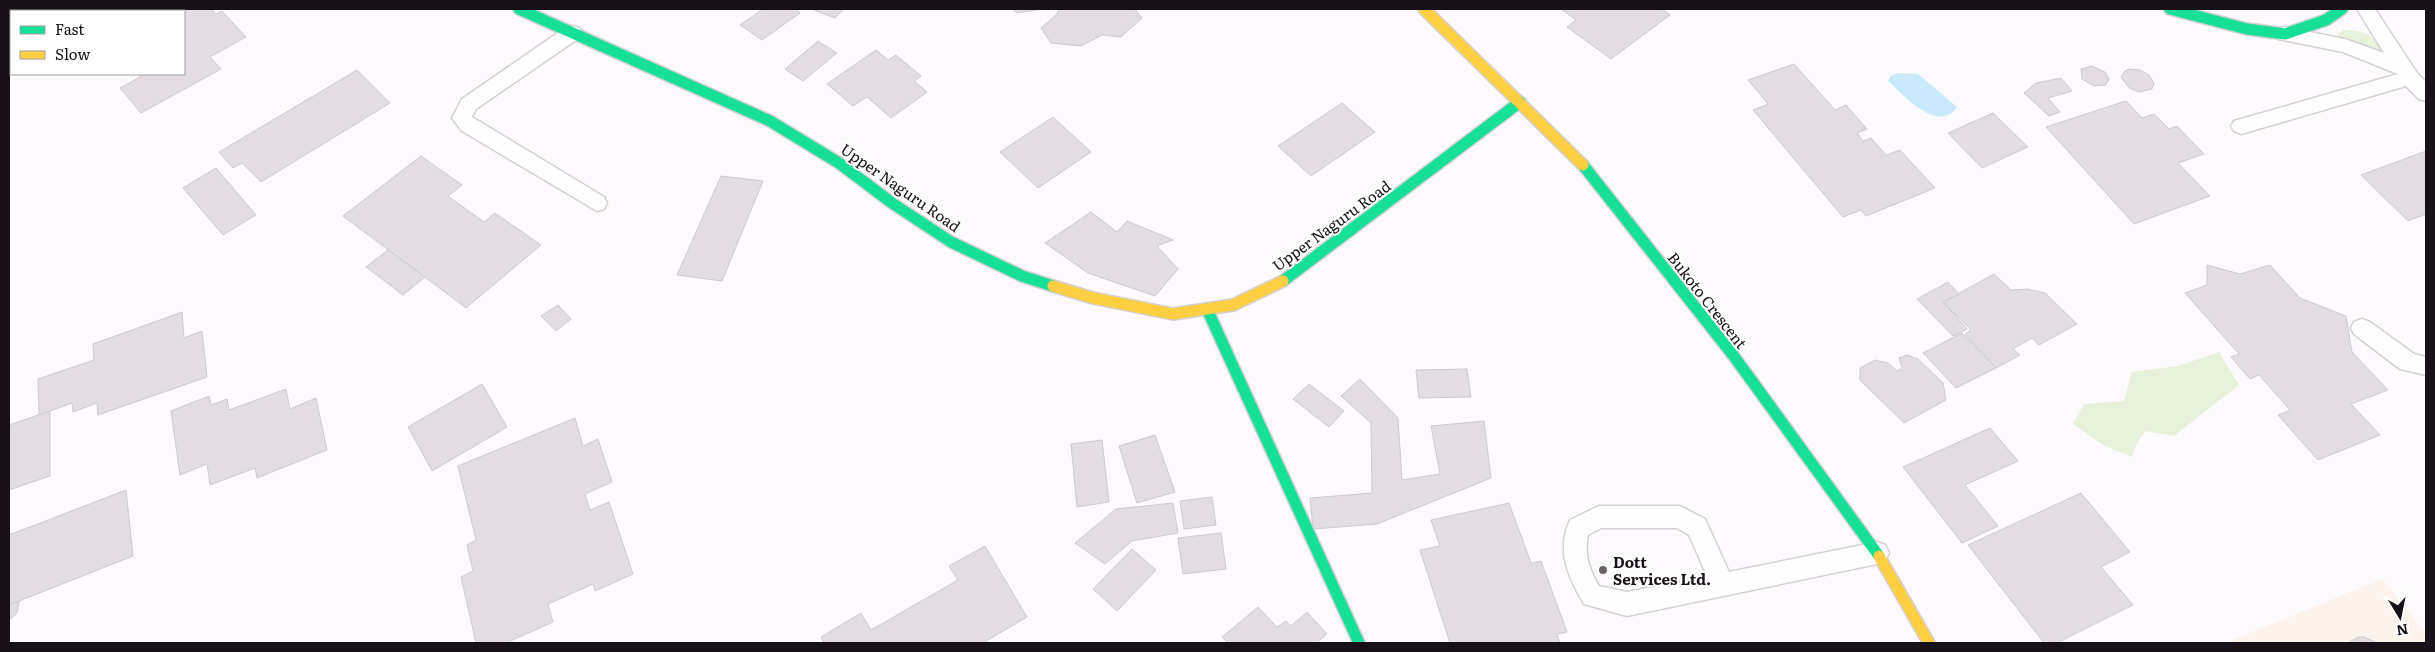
<svg xmlns="http://www.w3.org/2000/svg" width="2435" height="652" font-family="Literata,serif">
<style>
.commercial{fill:#fdf3ed}
.green{fill:#e8f1dc}
.water{fill:#c9e9fd}
.building{fill:#e3dce3;stroke:#cecace}
.lines{fill:none;stroke-linecap:round;stroke-linejoin:round}
.lane-casing{stroke:#d5d0d4;stroke-width:3}
.fast-casing{stroke:#d5d0d4;stroke-width:14}
.slow-casing{stroke:#d5d0d4;stroke-width:14}
.lane{fill:#fffeff;fill-rule:evenodd}
.fast{stroke:#16e098;stroke-width:11}
.slow{stroke:#ffcf43;stroke-width:11}
.poi-dot{fill:#676367;stroke:#fff;stroke-width:2}
.labels{text-anchor:middle;dominant-baseline:central;stroke-width:4;stroke-linejoin:round;paint-order:stroke}
.street-label{font-size:15px;fill:#171117;stroke:#fff}
.poi-label{font-size:15px;font-weight:bold;fill:#171117;stroke:#fff;text-anchor:start}
</style>
<rect width="100%" height="100%" fill="#fcfafc"/>
<polygon class="commercial" points="2382,579 2426,634 2426,643 2225,643"/>
<g class="green">
<path d="M2343 30C2367 30 2373 36 2387 55L2333 39Z"/>
<polygon points="2219,352 2239,385 2174,436 2145,431 2136,445 2132,457 2103,445 2073,424 2084,404 2124,401 2132,372 2178,366"/>
</g>
<path class="water" d="M1898 73 1918 74 1957 107C1938 135 1904 95 1888 81L1891 76Z"/>
<g class="building">
<polygon points="78,9 211,9 216,14 222,11 246,37 210,57 221,69 141,113 120,88 140,77 138,74 184,74 184,11 73,11"/>
<polygon points="763,9 795,9 800,13 762,40 740,25"/>
<polygon points="811,9 844,9 835,18"/>
<polygon points="1012,9 1042,9 1017,13"/>
<polygon points="1059,9 1135,9 1142,18 1121,37 1102,35 1081,46 1051,43 1041,28 1057,14"/>
<polygon points="1561,9 1662,9 1670,15 1611,59 1567,27 1576,20"/>
<polygon points="818,41 837,53 803,81 785,69"/>
<polygon points="876,50 888,60 896,55 921,76 914,81 927,92 891,118 867,97 853,106 827,84"/>
<polygon points="1794,64 1835,110 1846,105 1867,129 1857,133 1863,141 1871,138 1886,155 1900,150 1935,188 1866,216 1861,210 1843,217 1753,110 1768,104 1748,80"/>
<polygon points="2092,66 2105,72 2109,79 2106,85 2094,86 2082,79 2081,69"/>
<polygon points="2129,69 2140,70 2149,75 2154,83 2152,89 2139,92 2129,88 2121,77 2125,71"/>
<polygon points="357,70 390,103 261,182 242,163 233,168 219,152"/>
<polygon points="2061,78 2072,91 2048,98 2060,112 2049,116 2024,93 2036,83"/>
<polygon points="2126,101 2142,118 2154,114 2169,129 2177,126 2204,154 2178,163 2210,196 2134,224 2046,127"/>
<polygon points="1342,103 1375,132 1311,176 1278,146"/>
<polygon points="1993,113 2028,147 1982,168 1948,133"/>
<polygon points="1053,117 1091,152 1038,188 1000,152"/>
<polygon points="2426,151 2426,214 2408,221 2361,175"/>
<polygon points="421,156 462,185 448,196 484,222 495,213 541,245 466,308 343,216"/>
<polygon points="216,168 256,215 223,235 183,188"/>
<polygon points="721,176 763,181 722,281 677,275"/>
<polygon points="1091,212 1117,232 1127,221 1173,240 1157,246 1178,269 1155,296 1088,273 1045,243"/>
<polygon points="388,250 425,277 403,295 366,267"/>
<polygon points="2207,265 2240,274 2270,265 2300,298 2346,316 2352,352 2388,390 2351,404 2380,435 2318,460 2278,415 2290,410 2259,375 2250,379 2231,357 2239,354 2185,293 2207,285"/>
<polygon points="1994,274 2011,290 2028,289 2045,293 2077,324 2039,345 2032,338 2013,349 2020,355 1996,368 1965,334 1971,330 1943,302"/>
<polygon points="1948,282 1959,294 1943,302 1967,329 1953,336 1917,299"/>
<polygon points="558,305 571,319 556,331 541,316"/>
<polygon points="182,312 184,338 202,331 207,377 98,415 97,403 73,412 72,403 39,415 38,379 94,360 93,344"/>
<polygon points="1962,333 1996,368 1956,388 1923,353"/>
<polygon points="1907,355 1918,359 1943,383 1946,400 1904,423 1860,380 1860,368 1875,360 1888,363 1897,371 1902,368 1899,358"/>
<polygon points="1467,369 1471,397 1419,398 1416,370"/>
<polygon points="1360,379 1398,418 1402,480 1440,474 1431,426 1484,421 1491,478 1377,524 1313,529 1310,498 1372,493 1371,423 1341,396"/>
<polygon points="482,384 507,427 432,471 408,427"/>
<polygon points="1309,384 1344,411 1329,427 1293,399"/>
<polygon points="286,389 290,409 316,398 327,450 257,478 255,468 210,485 207,464 180,475 171,411 209,396 211,405 227,399 229,410"/>
<polygon points="50,411 50,476 9,490 9,425"/>
<polygon points="575,418 583,446 598,439 612,482 585,494 590,510 609,502 633,574 595,591 593,584 548,604 553,622 506,643 476,643 461,577 473,571 467,545 476,540 458,466"/>
<polygon points="1990,428 2018,461 1965,485 1998,526 1962,543 1903,467"/>
<polygon points="1155,435 1175,492 1137,503 1119,446"/>
<polygon points="1102,440 1109,502 1077,507 1071,444"/>
<polygon points="126,490 133,556 9,605 9,535"/>
<polygon points="2081,493 2130,552 2101,567 2133,605 2057,643 2044,643 1968,545"/>
<polygon points="1212,497 1216,525 1184,529 1180,501"/>
<polygon points="1173,503 1178,533 1132,541 1105,564 1075,543 1116,509"/>
<polygon points="1509,503 1531,563 1541,561 1567,632 1557,634 1560,643 1450,643 1420,550 1440,546 1431,520"/>
<polygon points="1221,533 1226,569 1183,574 1178,538"/>
<polygon points="985,546 1027,617 983,643 824,643 821,637 861,613 871,630 958,580 949,566"/>
<polygon points="1132,549 1156,570 1117,611 1093,589"/>
<polygon points="19,601 17,613 9,620 9,605"/>
<polygon points="1258,607 1277,627 1286,621 1291,626 1307,612 1327,634 1316,643 1228,643 1222,637"/>
<polygon points="2358,637 2364,637 2377,643 2348,643"/>
</g>
<g class="lines">
<defs>
<g id="lane">
<polygon points="2357,9 2375,9 2417,73 2426,82 2426,101 2419,99 2406,86 2241,134 2234,131 2231,126 2234,121 2398,74 2343,52 2278,39 2276,34 2278,29 2285,27 2345,39 2384,53"/>
<polygon points="572,26 579,28 581,33 579,38 476,109 472,117 604,197 607,203 604,209 597,211 462,131 452,118 462,99 565,28"/>
<polygon points="2362,319 2370,322 2414,354 2426,357 2426,375 2400,369 2354,334 2351,328 2354,322"/>
<path d="M1599 506H1680L1705 519 1729 572 1877 542 1885 545 1889 553 1885 561 1877 564 1627 616 1584 604C1568 577 1556 551 1570 520ZM1601 528H1677L1689 535 1707 576 1627 592 1599 586C1589 569 1584 554 1588 535Z"/>
</g>
<g id="fast">
<polyline points="519,9 770,121 839,163 892,203 951,242 1022,276 1053,286"/>
<polyline points="2170,9 2247,29 2285,34 2326,20 2342,9"/>
<polyline points="1583,165 1733,355 1879,556"/>
<polyline points="1283,281 1520,102"/>
<polyline points="1207,309 1359,643"/>
</g>
<g id="slow">
<polyline points="1424,9 1583,165"/>
<polyline points="1053,286 1093,298 1173,314 1233,305 1283,281"/>
<polyline points="1879,556 1929,643"/>
</g>
</defs>
<use href="#lane" class="lane-casing"/>
<use href="#fast" class="fast-casing"/>
<use href="#slow" class="slow-casing"/>
<use href="#lane" class="lane"/>
<use href="#fast" class="fast"/>
<use href="#slow" class="slow"/>
</g>
<circle class="poi-dot" cx="1603" cy="570" r="5"/>
<g class="labels">
<g class="street-label">
<text transform="translate(901 187) rotate(35)">Upper Naguru Road</text>
<text transform="translate(1331 225) rotate(-36)">Upper Naguru Road</text>
<text transform="translate(1708 300) rotate(52)">Bukoto Crescent</text>
</g>
<g class="poi-label">
<text x="1613" y="561">Dott<tspan x="1613" dy="17">Services Ltd.</tspan></text>
</g>
</g>
<rect width="2435" height="652" fill="none" stroke="#171117" stroke-width="20"/>
<rect x="10" y="10" width="175" height="65" fill="#ffffff" stroke="#a2a0a2"/>
<rect x="20" y="26" width="25" height="8" fill="#16e098" stroke="#a2a0a2"/>
<text x="55" y="35" font-size="15" fill="#171117">Fast</text>
<rect x="20" y="51" width="25" height="8" fill="#ffcf43" stroke="#a2a0a2"/>
<text x="55" y="60" font-size="15" fill="#171117">Slow</text>
<g transform="translate(2400 617) rotate(170)" stroke="#ffffff" stroke-width="4" paint-order="stroke">
<path d="M0-4L9 19L0 12L-9 19Z" fill="#171117"/>
<text y="-8" font-size="14" font-weight="bold" text-anchor="middle" fill="#171117">N</text>
</g>
</svg>
